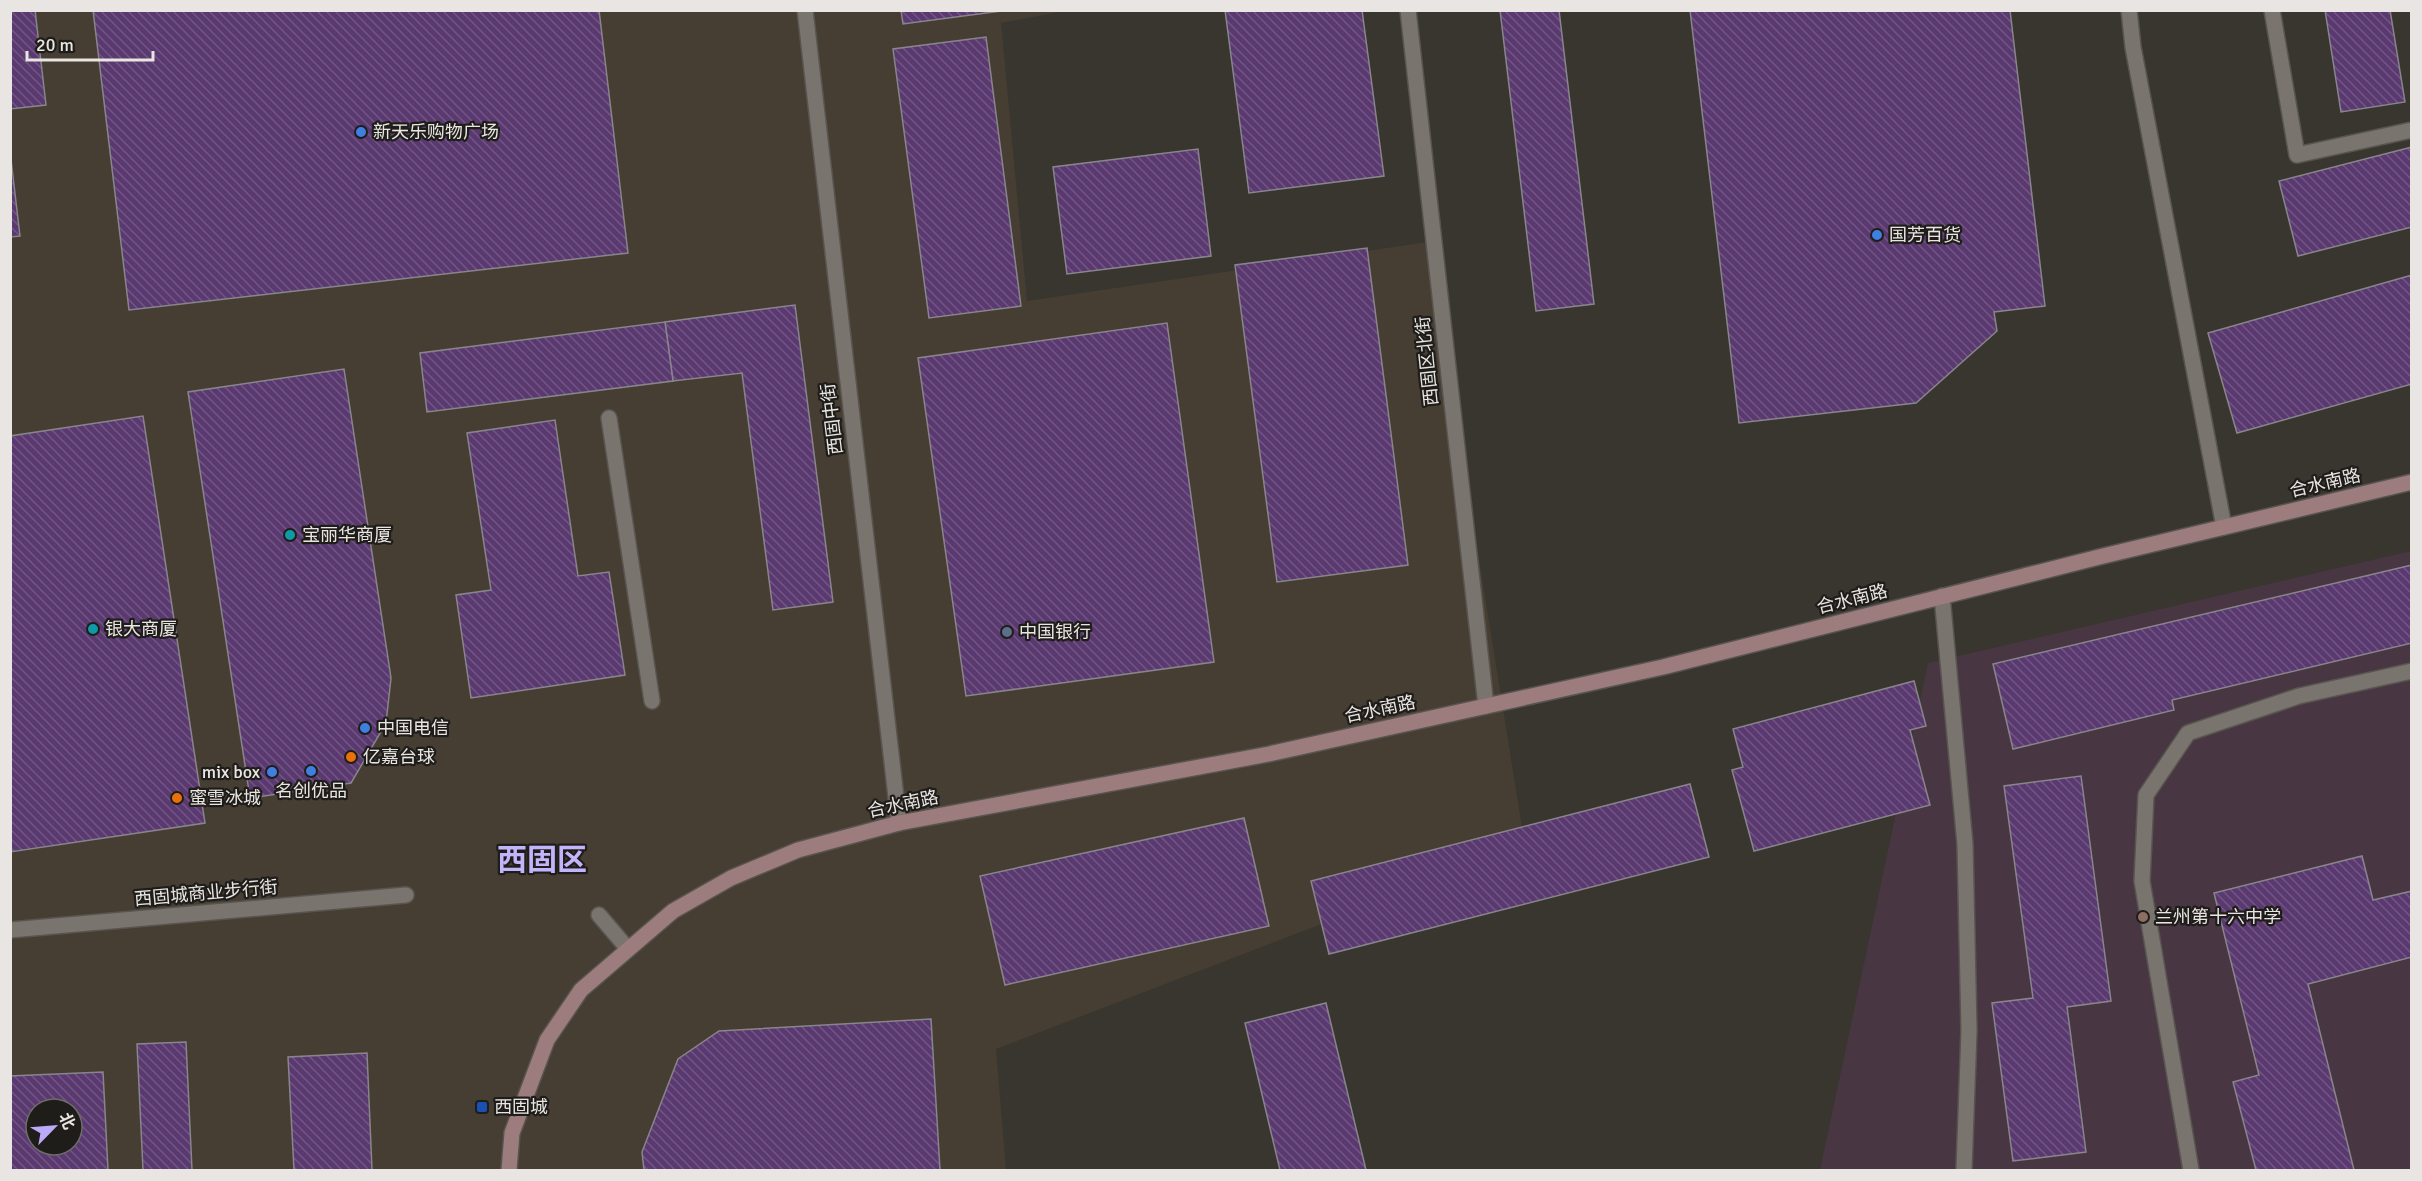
<svg xmlns="http://www.w3.org/2000/svg" width="2422" height="1181" font-family="Signika,'Noto Sans SC',sans-serif">
<style>
.built{fill:#473e33;fill-rule:evenodd}
.education{fill:#483742}
.building{fill:url(#building-back-hatch);stroke:#89858c;stroke-width:1.5;fill-rule:evenodd}
.lines{fill:none;stroke-linecap:round;stroke-linejoin:round}
.service-casing{stroke:#585450;stroke-width:18}
.pedestrian-casing{stroke:#585450;stroke-width:18}
.minor-casing{stroke:#585450;stroke-width:18}
.tertiary-casing{stroke:#585450;stroke-width:18}
.secondary-casing{stroke:#585450;stroke-width:18}
.service{stroke:#79746d;stroke-width:15}
.pedestrian{stroke:#79746d;stroke-width:15}
.minor{stroke:#79746d;stroke-width:15}
.tertiary{stroke:#79746d;stroke-width:15}
.secondary{stroke:#9c7c7c;stroke-width:15}
.shop-dot{fill:#3f7fe0;stroke:#1f1d1a;stroke-width:2}
.culture-dot{fill:#0f9aa8;stroke:#1f1d1a;stroke-width:2}
.service-dot{fill:#5c6f8a;stroke:#1f1d1a;stroke-width:2}
.food-dot{fill:#e8710a;stroke:#1f1d1a;stroke-width:2}
.education-dot{fill:#8d6e63;stroke:#1f1d1a;stroke-width:2}
.transit-dot{fill:#1a4fb4;stroke:#1f1d1a;stroke-width:2}
.labels{text-anchor:middle;dominant-baseline:central;stroke-width:4.5;stroke-linejoin:round;paint-order:stroke}
.poi-label{font-size:18px;fill:#e8e5e2;stroke:#1f1d1a;text-anchor:start}
.street-label{font-size:18px;fill:#e8e5e2;stroke:#1f1d1a}
.town-label{font-size:30px;font-weight:bold;fill:#c3b3fa;stroke:#1f1d1a}
</style>
<defs>
<pattern id="building-back-hatch" width="6" height="6" patternUnits="userSpaceOnUse" patternTransform="scale(1.5)"><rect width="6" height="6" fill="#59396f"/><path d="M-1 5l2 2M0 0l6 6M5-1l2 2" fill="none" stroke="#715683"/></pattern>
</defs>
<rect width="100%" height="100%" fill="#39352f"/>
<path class="built" d="M10 11H1064L1001 23 1027 301 1428 242 1525 846 996 1049 1006 1170H11ZM36 1109H72V1145H36Z"/>
<polygon class="education" points="2411,551 2411,1170 1820,1170 1928,663"/>
<g class="building">
<polygon points="10,10 35,10 46,105 10,109"/>
<polygon points="93,10 599,10 628,253 129,310"/>
<polygon points="901,10 1009,10 903,24"/>
<polygon points="1225,10 1362,10 1384,176 1249,193"/>
<polygon points="1500,10 1559,10 1594,304 1536,311"/>
<polygon points="1690,10 2010,10 2045,306 1994,312 1997,331 1916,403 1739,423"/>
<polygon points="2325,10 2390,10 2405,102 2341,112"/>
<polygon points="986,37 1021,306 929,318 893,49"/>
<polygon points="2412,147 2412,227 2298,256 2279,181"/>
<polygon points="1198,149 1211,256 1067,274 1053,167"/>
<polygon points="10,151 20,236 10,237"/>
<polygon points="1367,248 1408,565 1277,582 1235,265"/>
<polygon points="2412,275 2412,384 2237,433 2208,333"/>
<polygon points="795,305 833,602 773,610 742,373 673,381 665,322"/>
<polygon points="665,322 673,381 427,412 420,353"/>
<polygon points="1167,323 1214,662 966,696 918,358"/>
<polygon points="344,369 391,678 386,723 351,783 250,798 188,392"/>
<polygon points="143,416 205,823 10,852 10,436"/>
<polygon points="555,420 578,576 609,572 625,675 471,698 456,595 491,590 467,433"/>
<polygon points="2412,565 2412,643 2172,700 2174,710 2013,749 1993,664"/>
<polygon points="1914,681 1926,726 1910,730 1930,805 1754,851 1732,770 1743,767 1733,729"/>
<polygon points="2081,776 2111,1001 2067,1007 2086,1152 2013,1161 1992,1003 2033,998 2004,786"/>
<polygon points="1690,784 1709,857 1329,954 1311,881"/>
<polygon points="1244,818 1269,926 1005,985 980,876"/>
<polygon points="2362,856 2373,900 2412,891 2412,957 2308,984 2354,1170 2256,1170 2233,1082 2259,1075 2214,893"/>
<polygon points="1326,1003 1366,1170 1280,1170 1245,1023"/>
<polygon points="931,1019 940,1170 644,1170 642,1152 678,1059 719,1031"/>
<polygon points="186,1042 192,1170 143,1170 137,1044"/>
<polygon points="367,1053 372,1170 294,1170 288,1057"/>
<path d="M103 1072 108 1170H10V1076ZM36 1109H72V1145H36Z"/>
</g>
<g class="lines">
<defs>
<g id="service">
<polyline points="1942,596 1965,844 1969,1031 1964,1170"/>
<polyline points="2191,1170 2142,881 2146,795 2188,733 2299,696 2412,671"/>
</g>
<g id="pedestrian">
<polyline points="609,418 652,701"/>
<polyline points="599,915 628,949"/>
<polyline points="10,930 406,895"/>
</g>
<g id="minor">
<polyline points="1408,10 1486,706"/>
<polyline points="2129,10 2133,47 2224,527"/>
<polyline points="2272,10 2297,155 2412,130"/>
</g>
<polyline id="tertiary" points="805,10 899,823"/>
<polyline id="secondary" points="509,1170 512,1133 547,1040 581,990 673,911 731,878 798,850 899,823 1269,754 1663,667 2103,556 2412,482"/>
</defs>
<use href="#service" class="service-casing"/>
<use href="#pedestrian" class="pedestrian-casing"/>
<use href="#minor" class="minor-casing"/>
<use href="#tertiary" class="tertiary-casing"/>
<use href="#secondary" class="secondary-casing"/>
<use href="#service" class="service"/>
<use href="#pedestrian" class="pedestrian"/>
<use href="#minor" class="minor"/>
<use href="#tertiary" class="tertiary"/>
<use href="#secondary" class="secondary"/>
</g>
<g class="shop-dot">
<circle cx="361" cy="132" r="6"/>
<circle cx="1877" cy="235" r="6"/>
<circle cx="365" cy="728" r="6"/>
<circle cx="311" cy="771" r="6"/>
<circle cx="272" cy="772" r="6"/>
</g>
<g class="culture-dot">
<circle cx="290" cy="535" r="6"/>
<circle cx="93" cy="629" r="6"/>
</g>
<circle class="service-dot" cx="1007" cy="632" r="6"/>
<g class="food-dot">
<circle cx="351" cy="757" r="6"/>
<circle cx="177" cy="798" r="6"/>
</g>
<circle class="education-dot" cx="2143" cy="917" r="6"/>
<rect class="transit-dot" x="476" y="1101" width="12" height="12" rx="3"/>
<g class="labels">
<g class="poi-label">
<text x="373" y="132">新天乐购物广场</text>
<text x="1889" y="235">国芳百货</text>
<text x="302" y="535">宝丽华商厦</text>
<text x="105" y="629">银大商厦</text>
<text x="1019" y="632">中国银行</text>
<text x="377" y="728">中国电信</text>
<text x="363" y="757">亿嘉台球</text>
<text x="260" y="772" text-anchor="end">mix box</text>
<text x="311" y="791" text-anchor="middle">名创优品</text>
<text x="189" y="798">蜜雪冰城</text>
<text x="2155" y="917">兰州第十六中学</text>
<text x="494" y="1107">西固城</text>
</g>
<g class="street-label">
<text transform="translate(1427 361) rotate(-96)">西固区北街</text>
<text transform="translate(832 419) rotate(-97)">西固中街</text>
<text transform="translate(2325 483) rotate(-13)">合水南路</text>
<text transform="translate(1852 599) rotate(-14)">合水南路</text>
<text transform="translate(1380 709) rotate(-12)">合水南路</text>
<text transform="translate(903 804) rotate(-12)">合水南路</text>
<text transform="translate(206 893) rotate(-5)">西固城商业步行街</text>
</g>
<g class="town-label">
<text x="542" y="860">西固区</text>
</g>
</g>
<rect width="2422" height="1181" fill="none" stroke="#e8e5e2" stroke-width="24"/>
<g transform="translate(54 1127) rotate(65)"><circle r="28" fill="#1f1d1a" stroke="#6f6d6a" stroke-width="1.5"/>
<path d="M0-4.5L10 22L0 15L-10 22Z" fill="#bbaaf6"/>
<text y="-9" font-size="16" font-weight="bold" text-anchor="middle" fill="#e8e5e2">北</text>
</g>
<path d="M27 51v9h126v-9" fill="none" stroke="#e8e5e2" stroke-width="3"/>
<text x="36" y="51" font-size="18" fill="#e8e5e2" stroke="#1f1d1a" stroke-width="4.5" paint-order="stroke">20 m</text>
</svg>
